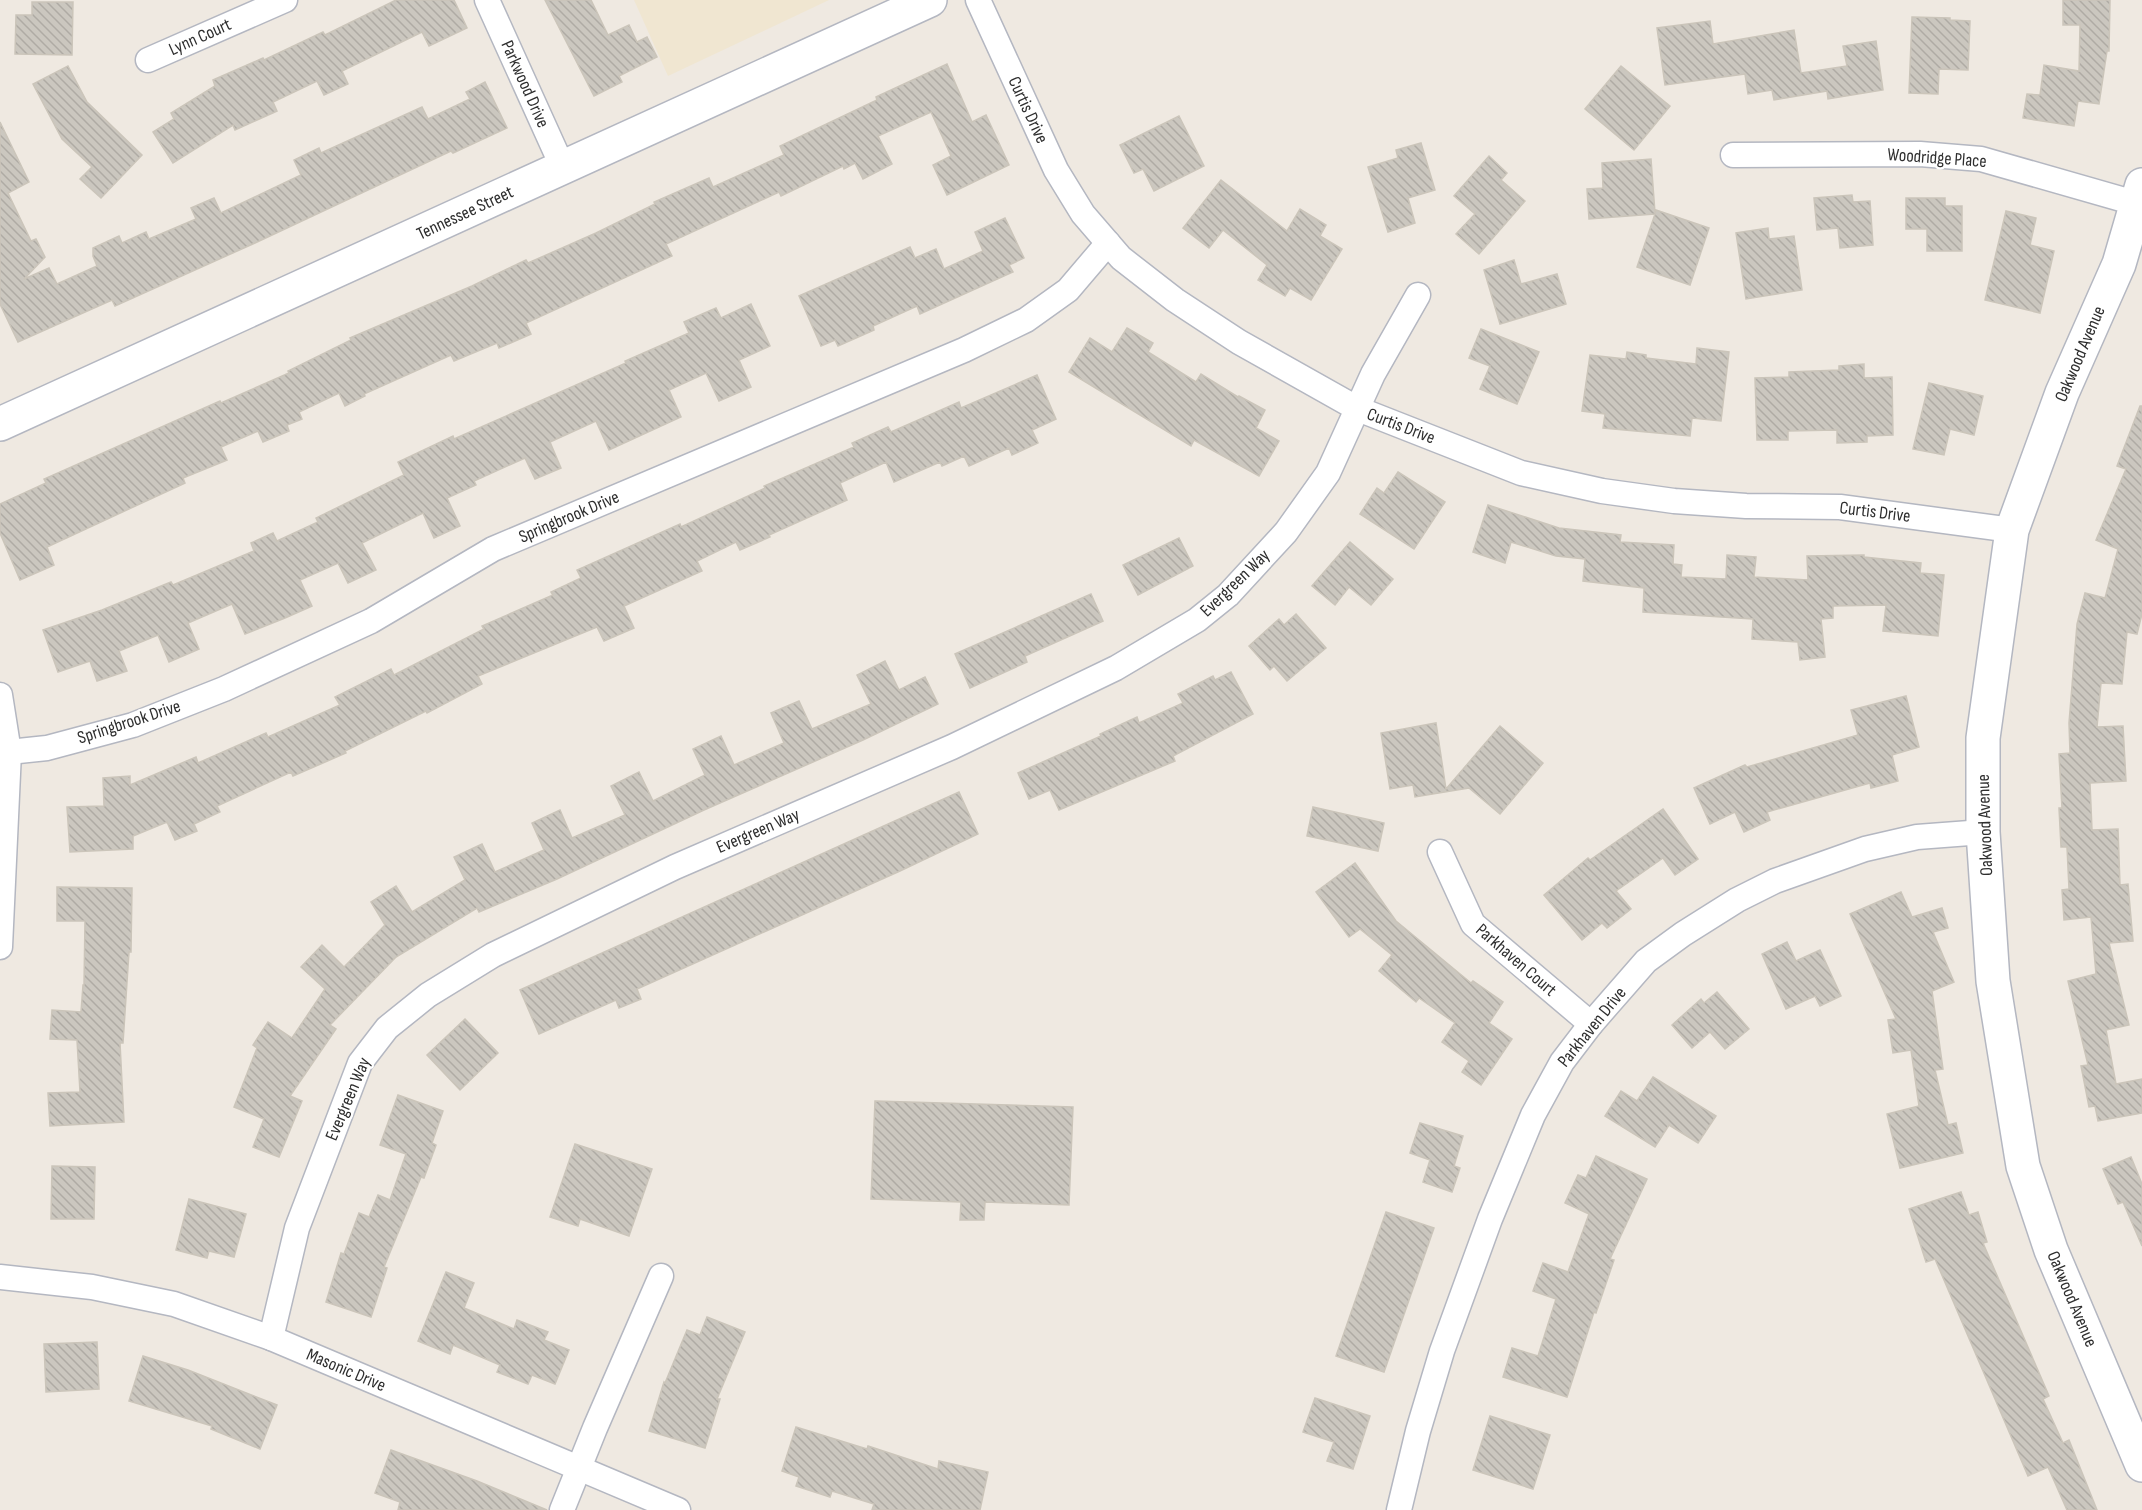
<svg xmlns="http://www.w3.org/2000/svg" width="2142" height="1510" font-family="'Sofia Sans Condensed',sans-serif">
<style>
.education{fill:#f0e6d1}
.building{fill:url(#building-back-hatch);stroke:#cbc5ba;stroke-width:1.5}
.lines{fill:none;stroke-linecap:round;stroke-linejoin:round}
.minor-casing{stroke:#b4b7c1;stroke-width:27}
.secondary-casing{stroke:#b4b7c1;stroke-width:36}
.minor{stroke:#fff;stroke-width:24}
.secondary{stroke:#fff;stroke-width:33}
.labels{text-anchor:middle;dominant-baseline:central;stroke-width:4.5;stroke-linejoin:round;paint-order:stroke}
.street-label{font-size:18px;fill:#2e2e2e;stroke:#fff}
</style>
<defs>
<pattern id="building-back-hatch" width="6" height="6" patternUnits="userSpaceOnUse" patternTransform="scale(1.5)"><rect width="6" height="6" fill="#cbc7bf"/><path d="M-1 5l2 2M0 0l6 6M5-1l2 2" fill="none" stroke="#afaba4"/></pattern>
</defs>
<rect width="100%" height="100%" fill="#efe9e1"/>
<polygon class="education" points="634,0 829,0 668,76"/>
<g class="building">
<polygon points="396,0 454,0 467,28 429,46 422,32 342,71 348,84 324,95 317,81 273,102 277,111 235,130 233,125 173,163 153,132 174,119 171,113 215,86 213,80 263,58 264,60 323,32 325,35"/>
<polygon points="545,0 591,0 608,35 629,25 637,42 647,37 657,57 619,76 622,82 594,96"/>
<polygon points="2063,0 2110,0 2109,51 2107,51 2099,104 2078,101 2074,126 2023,118 2027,94 2040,95 2044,65 2079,71 2080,25 2063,25"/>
<polygon points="32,2 73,2 72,55 15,54 16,15 32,15"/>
<polygon points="1912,17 1950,18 1950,20 1970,21 1968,70 1939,69 1938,94 1909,93"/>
<polygon points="1710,21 1713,44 1794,30 1801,73 1847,66 1843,46 1876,41 1883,90 1828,99 1827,91 1774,100 1772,90 1748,94 1745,74 1665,85 1657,28"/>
<polygon points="947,64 972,122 986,115 1009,165 947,195 933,165 951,156 931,112 878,136 892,164 863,179 855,163 844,169 843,166 781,196 779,192 666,244 672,256 526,323 531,334 499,348 497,343 454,361 451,355 364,394 365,396 345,406 339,393 299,412 302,419 287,425 289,431 263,442 258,431 221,447 227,460 183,478 185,483 47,547 54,565 20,580 0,533 0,504 46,483 44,479 220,401 221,403 289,373 288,371 351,340 350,338 472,286 526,260 528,263 596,233 655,204 654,202 709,178 713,187 784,155 780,146 877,100 876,97"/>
<polygon points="68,66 87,102 142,155 101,198 80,179 92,167 62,139 33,84"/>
<polygon points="1621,66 1670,106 1634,150 1585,109"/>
<polygon points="485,82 507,128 453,153 451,151 255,243 115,306 112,300 18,342 0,304 0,122 29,182 8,193 31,241 36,239 45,257 24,279 49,268 57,284 97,266 93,256 93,248 119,236 122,243 146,232 149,239 196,219 191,208 214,198 221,213 301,175 294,160 319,148 321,153 422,107 428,119 470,99 466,92"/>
<polygon points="1179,116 1204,166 1154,191 1143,169 1134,173 1120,145"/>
<polygon points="1421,143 1435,190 1408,198 1415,223 1388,232 1368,167 1398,158 1396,150"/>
<polygon points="1489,156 1507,173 1501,180 1525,201 1479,254 1456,234 1475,214 1454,196"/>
<polygon points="1651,159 1655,213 1656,210 1709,228 1690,285 1637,267 1655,214 1589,219 1587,189 1603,188 1602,163"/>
<polygon points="1221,180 1287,231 1300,209 1326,225 1320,236 1342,249 1311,300 1290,288 1285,296 1258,280 1267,265 1223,230 1209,248 1183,228"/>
<polygon points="1852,195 1853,202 1870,201 1873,245 1840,248 1838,228 1817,230 1814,198"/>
<polygon points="1906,198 1945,198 1945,206 1962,206 1962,251 1927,251 1927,229 1906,229"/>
<polygon points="2006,211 2036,218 2030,245 2054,251 2040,313 1985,300"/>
<polygon points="1005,218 1024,258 1009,265 1013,272 920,314 917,306 873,326 874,330 838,346 835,340 821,346 799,296 910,247 915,258 936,249 944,269 983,251 975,232"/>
<polygon points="1768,228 1769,239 1794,236 1802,290 1746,299 1736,233"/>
<polygon points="1514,260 1521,284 1557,274 1566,304 1500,324 1484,270"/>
<polygon points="751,304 770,346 739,360 751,387 719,401 706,373 669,390 681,417 609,450 596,421 550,442 561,468 535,479 525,458 474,481 476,485 447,498 460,526 434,538 423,513 362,543 376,570 348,583 338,563 300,580 312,606 285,618 245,634 232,604 188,623 199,649 169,662 158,635 119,651 127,671 97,681 90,661 58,672 43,630 102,610 171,582 173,585 254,551 251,543 273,533 277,541 318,522 316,518 404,475 398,462 453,436 454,439 626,363 625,361 689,333 684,322 716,308 721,318"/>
<polygon points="1127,328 1153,343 1148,352 1196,382 1201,374 1238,397 1239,396 1265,410 1256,428 1279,441 1259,476 1194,440 1191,446 1069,372 1090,338 1112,352"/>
<polygon points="1481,329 1539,352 1517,404 1480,389 1490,366 1469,358"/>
<polygon points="1697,348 1729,352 1721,421 1692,418 1690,436 1603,428 1605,414 1582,411 1590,355 1626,359 1627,352 1646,355 1646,358 1696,364"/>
<polygon points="1864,364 1864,378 1892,377 1893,435 1867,436 1867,442 1837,443 1837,430 1788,431 1788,440 1757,440 1755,378 1789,377 1789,372 1839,370 1839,366"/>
<polygon points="1037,375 1056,419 1032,430 1038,443 1012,455 1009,448 969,466 964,456 942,466 940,462 894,482 886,462 840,483 847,500 769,535 770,537 740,550 736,542 697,561 702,571 624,606 634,628 604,641 597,627 478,676 482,684 427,713 426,711 345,751 346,753 293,776 291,772 217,806 220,812 194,824 197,831 175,840 167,822 133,836 133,849 70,852 67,807 104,806 103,778 130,776 130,785 196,757 198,763 266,733 268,737 340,705 335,697 391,669 394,675 484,629 482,626 553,595 551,592 581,578 577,570 680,524 681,527 765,488 764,486 854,447 852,443 888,427 891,432 959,402 961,408"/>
<polygon points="1929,383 1983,396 1974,435 1950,429 1944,455 1913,449"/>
<polygon points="2140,406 2142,406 2142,614 2137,634 2127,632 2122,684 2101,683 2097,727 2123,726 2126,781 2090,783 2092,830 2118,829 2120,885 2128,884 2133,941 2109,943 2129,1025 2106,1030 2116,1084 2142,1079 2142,1113 2098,1121 2095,1106 2089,1107 2081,1066 2088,1065 2068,981 2096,974 2091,917 2064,920 2062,890 2069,889 2067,847 2061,847 2059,808 2062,808 2059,754 2070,753 2069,723 2077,624 2085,593 2105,598 2118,549 2096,540 2126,469 2117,466"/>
<polygon points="1398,472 1445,502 1414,549 1360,514 1377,488 1384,493"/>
<polygon points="1488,505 1559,528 1621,535 1620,542 1674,545 1673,564 1682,565 1681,577 1726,579 1727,555 1756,557 1754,577 1808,580 1807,556 1864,555 1864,557 1921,563 1920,573 1944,575 1938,636 1883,631 1886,605 1833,606 1833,618 1821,619 1825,657 1800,660 1798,642 1752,639 1753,619 1643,612 1644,588 1583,581 1585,559 1556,556 1511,542 1505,563 1473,552"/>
<polygon points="1179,538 1193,566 1138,595 1123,565"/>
<polygon points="1350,542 1393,579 1371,605 1349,587 1335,605 1312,586"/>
<polygon points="1091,594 1103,621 1025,656 1027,662 970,688 955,654"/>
<polygon points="1296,614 1326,648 1287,681 1274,666 1270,670 1249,646 1279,619 1284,625"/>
<polygon points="885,661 899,690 925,677 938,704 863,740 704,810 557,879 479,912 477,908 396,957 330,1025 336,1029 290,1096 302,1101 279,1157 253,1147 264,1119 234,1107 257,1048 253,1045 268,1022 292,1038 325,989 301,967 322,945 344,967 385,925 371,902 396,886 412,912 465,880 454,857 482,844 495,872 544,850 532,823 560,810 572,838 625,815 611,786 639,772 653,801 705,775 693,749 721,736 734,765 784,743 771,713 799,701 812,729 871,704 857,675"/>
<polygon points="1231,672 1253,714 1173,756 1175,761 1059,810 1050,790 1029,799 1018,773 1101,736 1100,734 1137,717 1139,723 1183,703 1178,694 1213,676 1215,680"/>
<polygon points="1906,696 1919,747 1892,755 1898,781 1871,788 1870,783 1767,812 1770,820 1744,832 1735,812 1710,824 1694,788 1745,765 1747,767 1858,735 1851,710"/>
<polygon points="1436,723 1446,789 1500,726 1543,763 1500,814 1469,788 1415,797 1413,785 1390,789 1381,733"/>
<polygon points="959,792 978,834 900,871 637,989 641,999 619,1008 616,1000 539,1034 520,990"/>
<polygon points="1313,807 1384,823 1378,851 1307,836"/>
<polygon points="1663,809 1698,859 1675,875 1663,858 1616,891 1631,909 1607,928 1602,923 1582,940 1544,895 1588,858 1590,860"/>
<polygon points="1355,863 1396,921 1471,983 1473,981 1503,1002 1489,1023 1512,1039 1481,1085 1462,1072 1469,1061 1442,1042 1455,1023 1419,998 1416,1002 1379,971 1392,955 1360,929 1349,937 1316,892"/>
<polygon points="57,887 132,888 131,952 129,952 123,1043 120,1043 124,1122 50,1126 48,1093 80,1092 77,1040 50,1039 52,1010 81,1012 83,985 84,985 85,921 57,921"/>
<polygon points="1901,892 1912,917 1942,908 1948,928 1933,932 1954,982 1932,991 1943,1069 1935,1070 1948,1125 1956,1123 1963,1153 1900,1168 1887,1114 1919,1106 1911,1050 1893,1053 1888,1020 1896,1019 1850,914"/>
<polygon points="1787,942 1796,961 1820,950 1841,996 1820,1006 1815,996 1786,1009 1762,954"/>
<polygon points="1717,992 1749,1029 1725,1049 1710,1032 1692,1048 1672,1025 1701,999 1704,1003"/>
<polygon points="465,1019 498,1053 460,1090 427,1055"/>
<polygon points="1653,1077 1716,1116 1698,1143 1669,1125 1655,1147 1605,1116 1621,1091 1637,1101"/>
<polygon points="398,1095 443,1111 432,1143 436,1145 424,1178 421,1177 384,1267 387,1268 371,1317 326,1302 341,1253 344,1254 359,1213 369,1217 378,1195 390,1200 406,1154 380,1145"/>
<polygon points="875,1101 1073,1107 1069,1205 985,1202 984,1220 960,1220 961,1202 871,1199"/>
<polygon points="1420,1123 1463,1136 1454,1166 1460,1168 1452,1192 1423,1182 1430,1160 1410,1153"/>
<polygon points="575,1144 652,1169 629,1236 580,1219 578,1226 550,1217"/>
<polygon points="1596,1156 1647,1179 1610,1259 1614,1260 1596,1313 1594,1312 1567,1397 1503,1377 1512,1348 1538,1356 1556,1299 1533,1291 1543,1263 1568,1272 1589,1214 1565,1203 1578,1175 1586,1178"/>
<polygon points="2131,1157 2142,1184 2142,1246 2123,1202 2118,1204 2103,1169"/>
<polygon points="52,1166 95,1167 94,1219 51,1219"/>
<polygon points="1961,1192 1969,1215 1978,1212 1987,1242 1983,1243 2049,1396 2043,1399 2063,1443 2069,1440 2097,1510 2067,1510 2048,1467 2028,1476 1935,1259 1926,1262 1909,1209"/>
<polygon points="189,1199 246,1214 234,1257 209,1251 207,1258 176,1250"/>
<polygon points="1386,1212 1434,1228 1384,1372 1336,1356"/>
<polygon points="446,1272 474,1283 464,1308 514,1329 517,1320 548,1332 544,1340 569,1350 555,1384 532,1375 528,1384 497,1372 500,1365 453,1345 450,1354 418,1341"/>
<polygon points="707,1317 745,1332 717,1399 720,1399 705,1448 649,1431 664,1382 665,1383 687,1330 700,1335"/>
<polygon points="97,1342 99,1389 46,1392 44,1344"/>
<polygon points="143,1356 188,1370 277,1405 260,1449 211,1429 212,1426 129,1401"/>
<polygon points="1315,1398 1370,1416 1353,1469 1327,1461 1334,1442 1303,1432"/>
<polygon points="1490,1416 1550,1435 1533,1489 1473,1470"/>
<polygon points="796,1427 867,1449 868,1446 938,1469 939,1461 988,1472 980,1510 872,1510 874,1504 832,1491 830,1497 796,1486 799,1477 782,1471"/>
<polygon points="391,1450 477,1481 547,1510 398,1510 400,1502 375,1493"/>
</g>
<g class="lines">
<defs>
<g id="minor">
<polyline points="487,0 563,168"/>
<polyline points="978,0 1056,170 1083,214 1121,258 1175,300 1239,342 1358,409 1521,473 1602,491 1674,501 1746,506 1840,507 2012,530"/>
<polyline points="148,60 285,0"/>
<polyline points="1733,155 1920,154 1981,159 2142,205"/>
<polyline points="0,695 9,752 0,947"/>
<polyline points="9,752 47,748 133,725 224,689 371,621 493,549 964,350 1026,320 1068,290 1108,243"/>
<polyline points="1440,852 1473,924 1591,1024"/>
<polyline points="0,1277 92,1287 174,1304 271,1338 678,1510"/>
<polyline points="271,1338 297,1228 360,1063 387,1028 428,995 493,955 675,867 952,747 1116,668 1197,620 1228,595 1286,532 1328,473 1373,374 1418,295"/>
<polyline points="562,1510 595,1428 661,1276"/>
<polyline points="1399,1510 1418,1431 1442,1351 1490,1219 1533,1115 1562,1062 1591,1024 1646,961 1683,934 1737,900 1775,881 1865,849 1917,837 1983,832"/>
</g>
<g id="secondary">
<polyline points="2142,185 2119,264 2062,393 2012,530 1983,738 1983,832 1993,981 2023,1166 2051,1250 2142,1465"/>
<polyline points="0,424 930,0"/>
</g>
</defs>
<use href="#minor" class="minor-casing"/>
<use href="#secondary" class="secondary-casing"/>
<use href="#minor" class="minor"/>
<use href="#secondary" class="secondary"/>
</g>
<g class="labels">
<g class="street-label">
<text transform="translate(200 37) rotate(-24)">Lynn Court</text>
<text transform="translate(525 84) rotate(66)">Parkwood Drive</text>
<text transform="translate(1028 110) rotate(65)">Curtis Drive</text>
<text transform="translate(1937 158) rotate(4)">Woodridge Place</text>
<text transform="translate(465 213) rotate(-25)">Tennessee Street</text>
<text transform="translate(2080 354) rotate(-67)">Oakwood Avenue</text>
<text transform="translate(1401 426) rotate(21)">Curtis Drive</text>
<text transform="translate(1875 512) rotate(7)">Curtis Drive</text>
<text transform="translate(569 517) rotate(-23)">Springbrook Drive</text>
<text transform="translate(1235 583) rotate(-44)">Evergreen Way</text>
<text transform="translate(129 722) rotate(-18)">Springbrook Drive</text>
<text transform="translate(1985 825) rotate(-92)">Oakwood Avenue</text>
<text transform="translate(758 831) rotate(-23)">Evergreen Way</text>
<text transform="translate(1516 960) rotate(41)">Parkhaven Court</text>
<text transform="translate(1592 1027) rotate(-51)">Parkhaven Drive</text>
<text transform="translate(348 1099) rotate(-67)">Evergreen Way</text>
<text transform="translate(2072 1299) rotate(67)">Oakwood Avenue</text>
<text transform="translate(346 1370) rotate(23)">Masonic Drive</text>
</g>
</g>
</svg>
